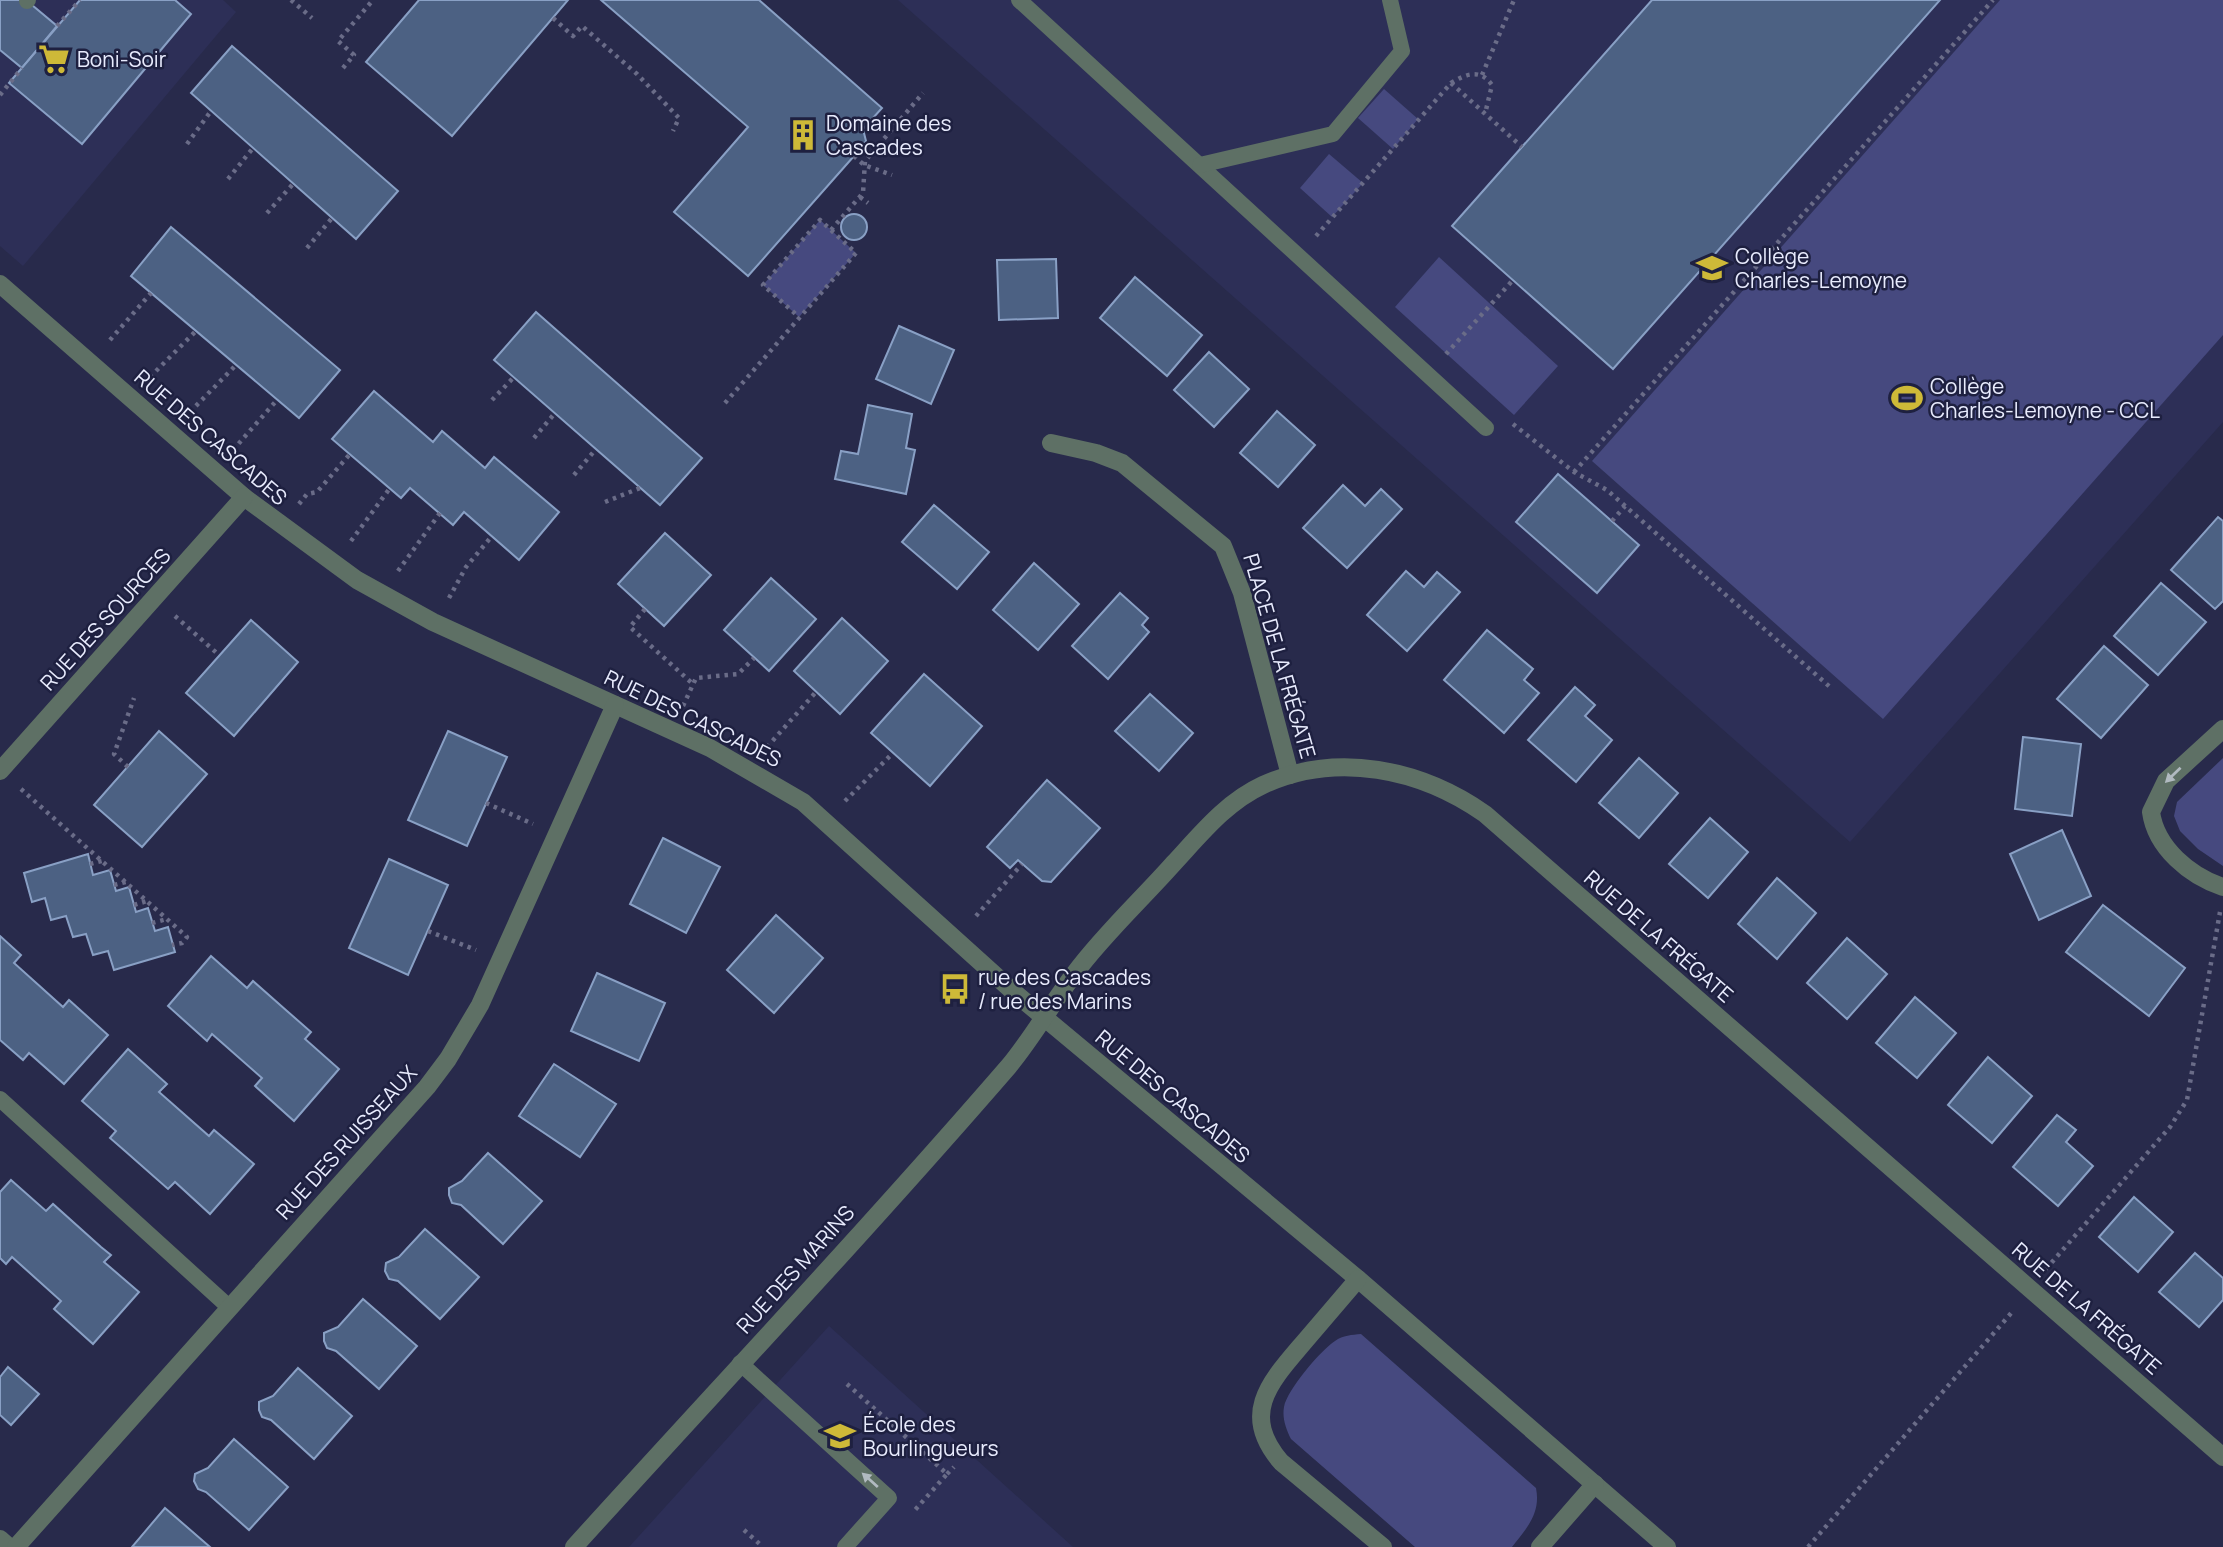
<svg xmlns="http://www.w3.org/2000/svg" width="2223" height="1547" font-family="Manrope,sans-serif">
<style>
.built{fill:#2d2f57}
.green{fill:#46497f}
.building{fill:#4c6183;stroke:#89a0c5;stroke-width:2}
.lines{fill:none;stroke-linecap:round;stroke-linejoin:round}
.path{stroke:#6a6c88;stroke-width:4.5;stroke-dasharray:3.5 5;stroke-linecap:butt}
.service{stroke:#5e7065;stroke-width:16}
.minor{stroke:#5e7065;stroke-width:18}
.oneway{fill:#b1bac0}
.labels{text-anchor:middle;dominant-baseline:central;stroke-width:5;stroke-linejoin:round;paint-order:stroke}
.poi-label{font-size:21px;fill:#e8ebfd;stroke:#1e2040;text-anchor:start}
.street-label{font-size:21px;fill:#e8ebfd;stroke:#1e2040}
</style>
<rect width="100%" height="100%" fill="#282a4b"/>
<g class="built">
<polygon points="0,0 223,0 236,12 23,266 0,246"/>
<polygon points="898,0 2223,0 2223,422 1850,842"/>
<polygon points="829,1326 1073,1547 629,1547"/>
</g>
<g class="green">
<polygon points="2000,0 2223,0 2223,335 1883,719 1592,461"/>
<polygon points="1384,89 1418,119 1393,149 1358,118"/>
<polygon points="1329,154 1363,183 1332,217 1300,188"/>
<polygon points="820,220 856,253 799,317 763,285"/>
<polygon points="1439,257 1558,366 1514,415 1395,307"/>
<polygon points="2223,758 2223,866 2198,849 2180,831 2174,816 2177,802"/>
<path d="M1361 1334 1536 1488C1541 1513 1527 1528 1512 1547H1415L1291 1439C1286 1429 1282 1418 1284 1407 1287 1390 1321 1350 1335 1341 1343 1335 1352 1335 1361 1334Z"/>
</g>
<g class="building">
<polygon points="0,0 26,0 57,26 22,68 0,50"/>
<polygon points="80,0 175,0 191,14 82,144 9,83"/>
<polygon points="419,0 568,0 452,136 366,62"/>
<polygon points="601,0 759,0 882,108 863,129 866,141 854,156 748,276 674,212 748,127"/>
<polygon points="1652,0 1940,0 1613,369 1452,226"/>
<polygon points="232,46 398,191 356,239 191,93"/>
<circle cx="854" cy="227" r="13"/>
<polygon points="171,227 340,370 299,418 131,276"/>
<polygon points="1056,259 1058,318 999,320 997,260"/>
<polygon points="1135,277 1202,335 1167,376 1100,318"/>
<polygon points="536,312 702,458 660,505 494,360"/>
<polygon points="899,326 954,350 931,404 876,379"/>
<polygon points="1209,352 1249,389 1214,427 1174,390"/>
<polygon points="374,391 433,442 442,431 485,468 494,457 559,512 519,560 464,512 453,525 410,488 401,498 332,439"/>
<polygon points="868,405 912,414 906,448 915,450 906,494 835,479 841,451 858,454"/>
<polygon points="1277,411 1315,445 1278,487 1240,453"/>
<polygon points="1558,474 1639,545 1597,593 1516,522"/>
<polygon points="1343,485 1365,506 1381,489 1402,509 1347,568 1303,528"/>
<polygon points="934,505 989,552 957,589 902,542"/>
<polygon points="2218,517 2223,521 2223,601 2215,609 2171,570"/>
<polygon points="665,533 711,575 664,626 618,584"/>
<polygon points="1034,563 1079,604 1038,650 993,610"/>
<polygon points="1406,571 1424,587 1437,572 1460,592 1407,651 1367,615"/>
<polygon points="771,578 816,619 769,671 724,630"/>
<polygon points="2161,583 2206,622 2158,675 2114,636"/>
<polygon points="1120,593 1148,618 1142,625 1149,632 1108,679 1072,646"/>
<polygon points="842,618 888,661 840,714 794,671"/>
<polygon points="251,620 298,662 234,736 186,693"/>
<polygon points="1487,630 1533,669 1524,680 1539,693 1504,733 1444,680"/>
<polygon points="2104,646 2148,685 2101,738 2057,699"/>
<polygon points="924,674 982,726 930,786 871,733"/>
<polygon points="1575,687 1595,705 1585,716 1612,740 1576,782 1528,740"/>
<polygon points="1150,694 1193,733 1159,771 1115,731"/>
<polygon points="159,731 207,774 142,847 94,805"/>
<polygon points="448,731 507,757 467,846 408,820"/>
<polygon points="2023,737 2081,744 2072,816 2015,809"/>
<polygon points="1639,758 1678,793 1639,838 1599,803"/>
<polygon points="1047,780 1100,828 1051,882 1042,881 1018,860 1010,868 987,847"/>
<polygon points="1710,818 1748,852 1708,898 1669,864"/>
<polygon points="2062,830 2091,896 2039,920 2010,854"/>
<polygon points="663,838 720,867 686,933 630,904"/>
<polygon points="88,854 93,875 110,870 116,891 129,887 136,912 148,908 155,931 168,927 175,952 114,970 108,951 93,955 86,934 73,937 66,916 51,920 45,898 32,902 24,873"/>
<polygon points="389,859 448,885 408,975 349,948"/>
<polygon points="1777,878 1816,913 1777,959 1738,924"/>
<polygon points="2103,905 2185,968 2149,1016 2066,952"/>
<polygon points="776,915 823,958 774,1013 727,970"/>
<polygon points="0,936 21,955 14,963 63,1007 69,1000 108,1035 64,1084 29,1053 23,1060 0,1040"/>
<polygon points="1847,938 1887,974 1847,1019 1807,983"/>
<polygon points="211,956 247,988 253,981 287,1011 311,1032 305,1039 339,1069 294,1121 255,1086 262,1078 212,1034 207,1041 168,1006"/>
<polygon points="597,973 665,1003 639,1061 571,1031"/>
<polygon points="1915,997 1956,1033 1917,1078 1876,1043"/>
<polygon points="128,1049 167,1084 159,1092 209,1136 214,1130 254,1164 210,1214 175,1182 168,1189 125,1151 110,1138 116,1131 82,1101"/>
<polygon points="1988,1057 2032,1096 1992,1143 1948,1105"/>
<polygon points="554,1064 616,1104 580,1157 519,1116"/>
<polygon points="2057,1115 2076,1130 2066,1142 2093,1166 2058,1206 2013,1167"/>
<polygon points="488,1153 542,1201 503,1244 461,1205 452,1203 449,1195 449,1188 462,1181"/>
<polygon points="11,1180 46,1211 53,1204 101,1247 111,1255 104,1262 139,1292 93,1344 54,1309 61,1301 12,1257 6,1264 0,1258 0,1192"/>
<polygon points="2134,1197 2173,1232 2138,1272 2099,1237"/>
<polygon points="425,1229 479,1277 440,1319 398,1281 389,1279 385,1271 386,1263 399,1257"/>
<polygon points="2195,1253 2223,1278 2223,1300 2199,1327 2159,1292"/>
<polygon points="363,1299 417,1346 379,1389 336,1351 327,1348 324,1341 324,1333 338,1327"/>
<polygon points="8,1367 39,1394 11,1425 0,1415 0,1377"/>
<polygon points="298,1368 352,1416 314,1459 271,1420 262,1417 259,1410 259,1402 273,1396"/>
<polygon points="234,1439 288,1487 249,1530 206,1492 198,1489 194,1481 195,1474 208,1468"/>
<polygon points="165,1508 210,1547 132,1547"/>
</g>
<g class="lines">
<g class="path">
<polyline points="291,0 312,18"/>
<polyline points="553,18 573,36 582,26 637,74 679,118 673,131"/>
<polyline points="57,26 80,0"/>
<polyline points="343,68 354,55 338,41 373,0"/>
<polyline points="1482,75 1514,0"/>
<polyline points="1451,83 1522,147"/>
<polyline points="0,95 22,68"/>
<polyline points="187,144 211,111"/>
<polyline points="854,156 864,165 892,175"/>
<polyline points="228,179 253,148"/>
<polyline points="860,197 868,203"/>
<polyline points="267,213 293,184"/>
<polyline points="831,230 863,193 865,161 923,93"/>
<path d="M1316 236 1451 83C1466 74 1480 68 1492 85L1485 114"/>
<polyline points="307,248 332,218"/>
<polyline points="110,340 151,293"/>
<polyline points="1446,354 1513,280"/>
<polyline points="150,377 196,331"/>
<polyline points="492,400 514,377"/>
<polyline points="725,403 856,253 820,220 763,285 799,317"/>
<polyline points="190,412 236,365"/>
<polyline points="1513,424 1574,472 1607,490 1830,687"/>
<polyline points="534,438 555,413"/>
<polyline points="233,450 277,400"/>
<polyline points="1574,472 1993,0"/>
<polyline points="574,475 596,449"/>
<polyline points="605,502 640,488"/>
<polyline points="299,504 307,494 317,492 350,454"/>
<polyline points="1612,521 1625,506"/>
<polyline points="351,541 390,488"/>
<polyline points="398,571 440,513"/>
<polyline points="449,598 466,567 492,536"/>
<polyline points="645,609 630,627 694,685"/>
<polyline points="175,616 219,655"/>
<polyline points="683,706 696,678 738,674 754,658"/>
<polyline points="767,747 816,692"/>
<polyline points="128,767 114,754 134,698"/>
<polyline points="21,789 187,937 182,943 172,945"/>
<polyline points="845,801 893,753"/>
<polyline points="486,803 533,824"/>
<polyline points="90,864 102,861"/>
<polyline points="114,885 126,882"/>
<polyline points="134,905 147,901"/>
<polyline points="976,916 1022,864"/>
<polyline points="152,923 167,919"/>
<polyline points="428,931 476,950"/>
<polyline points="2046,1269 2170,1127 2187,1100 2220,912"/>
<polyline points="847,1384 947,1474 915,1510"/>
<polyline points="947,1474 954,1467"/>
<polyline points="744,1530 763,1547"/>
<polyline points="1808,1547 2013,1311"/>
</g>
<g class="service">
<polyline points="1019,0 1486,428"/>
<polyline points="27,1 28,0"/>
<polyline points="1200,165 1333,134 1402,51 1390,0"/>
<polyline points="0,1099 230,1308"/>
<polyline points="740,1363 889,1498 845,1547"/>
</g>
<g class="minor">
<polyline points="0,284 244,497 357,580 433,622 710,748 803,802 1016,994 1358,1279 1667,1547"/>
<polyline points="1051,443 1096,453 1122,463 1223,546 1242,593 1290,775"/>
<path d="M2223 729 2166 781 2151 812C2156 848 2190 876 2223 887"/>
<polyline points="0,771 244,497"/>
<path d="M1358 1279C1340 1300 1323 1320 1305 1341 1271 1381 1239 1413 1281 1462L1383 1547"/>
<polyline points="0,1539 9,1547"/>
<polyline points="16,1547 427,1087 448,1059 480,1005 615,705"/>
<path d="M574 1547C719 1387 868 1229 1009 1066 1033 1037 1052 1003 1075 973 1104 934 1141 900 1173 864 1200 835 1226 802 1263 785 1337 751 1421 769 1485 814L2223 1457"/>
<polyline points="1540,1547 1595,1484"/>
</g>
</g>
<defs><path id="oneway-solid" d="M-6-.8H1V-3.2L6.5 0L1 3.2V.8H-6Z" transform="scale(1.75)"/></defs>
<g class="oneway">
<use href="#oneway-solid" transform="translate(2173 775) rotate(136)"/>
<use href="#oneway-solid" transform="translate(870 1480) rotate(-138)"/>
</g>
<defs>
<symbol id="supermarket-bare" viewBox="-9 -9 18 18"><path d="M-6-5.5h2.5l.6 2H6L4.5 2H-2.5L-4.4-4H-6ZM-1.5 3.2a1.3 1.3 0 1 0 .1 0ZM3 3.2a1.3 1.3 0 1 0 .1 0Z" fill="#ceb938" stroke="#1e2040" stroke-width="2.5" paint-order="stroke"/></symbol>
<symbol id="building-bare" viewBox="-9 -9 18 18"><path d="M-4-6H4V6H1V3H-1V6H-4ZM-2.5-4.3h1.7v1.8h-1.7ZM.8-4.3h1.7v1.8H.8ZM-2.5-1h1.7V.8h-1.7ZM.8-1h1.7V.8H.8Z" fill="#ceb938" stroke="#1e2040" stroke-width="2.5" paint-order="stroke"/></symbol>
<symbol id="school-bare" viewBox="-9 -9 18 18"><path d="M0-5L7-2L0 1L-7-2ZM-4 1L0 2.5L4 1V4Q0 6-4 4Z" fill="#ceb938" stroke="#1e2040" stroke-width="2.5" paint-order="stroke"/></symbol>
<symbol id="stadium-bare" viewBox="-9 -9 18 18"><path d="M0-5a6.5 5 0 1 0 0 10a6.5 5 0 1 0 0-10ZM-3.5-1.8h7v3.6h-7Z" fill="#ceb938" stroke="#1e2040" stroke-width="2.5" paint-order="stroke"/></symbol>
<symbol id="bus-bare" viewBox="-9 -9 18 18"><path d="M-5-6H5V4H4V6H2V4H-2V6H-4V4H-5ZM-3.5-4V0h7V-4ZM-3.5 1.2v1.5H-2V1.2ZM2 1.2v1.5H3.5V1.2Z" fill="#ceb938" stroke="#1e2040" stroke-width="2.5" paint-order="stroke"/></symbol>
</defs>
<g fill-rule="evenodd">
<use href="#supermarket-bare" x="32" y="37" width="44" height="44"/>
<use href="#building-bare" x="781" y="113" width="44" height="44"/>
<use href="#school-bare" x="1690" y="246" width="44" height="44"/>
<use href="#stadium-bare" x="1885" y="376" width="44" height="44"/>
<use href="#bus-bare" x="933" y="967" width="44" height="44"/>
<use href="#school-bare" x="818" y="1414" width="44" height="44"/>
</g>
<g class="labels">
<g class="poi-label">
<text x="77" y="59">Boni-Soir</text>
<text x="826" y="123">Domaine des<tspan x="826" dy="24">Cascades</tspan></text>
<text x="1735" y="256">Collège<tspan x="1735" dy="24">Charles-Lemoyne</tspan></text>
<text x="1930" y="386">Collège<tspan x="1930" dy="24">Charles-Lemoyne - CCL</tspan></text>
<text x="978" y="977">rue des Cascades<tspan x="978" dy="24">/ rue des Marins</tspan></text>
<text x="863" y="1424">École des<tspan x="863" dy="24">Bourlingueurs</tspan></text>
</g>
<g class="street-label">
<text transform="translate(211 437) rotate(41)">RUE DES CASCADES</text>
<text transform="translate(105 619) rotate(-48)">RUE DES SOURCES</text>
<text transform="translate(1280 656) rotate(74)">PLACE DE LA FRÉGATE</text>
<text transform="translate(693 718) rotate(26)">RUE DES CASCADES</text>
<text transform="translate(1659 936) rotate(41)">RUE DE LA FRÉGATE</text>
<text transform="translate(1173 1096) rotate(40)">RUE DES CASCADES</text>
<text transform="translate(346 1142) rotate(-48)">RUE DES RUISSEAUX</text>
<text transform="translate(795 1269) rotate(-48)">RUE DES MARINS</text>
<text transform="translate(2087 1308) rotate(41)">RUE DE LA FRÉGATE</text>
</g>
</g>
</svg>
